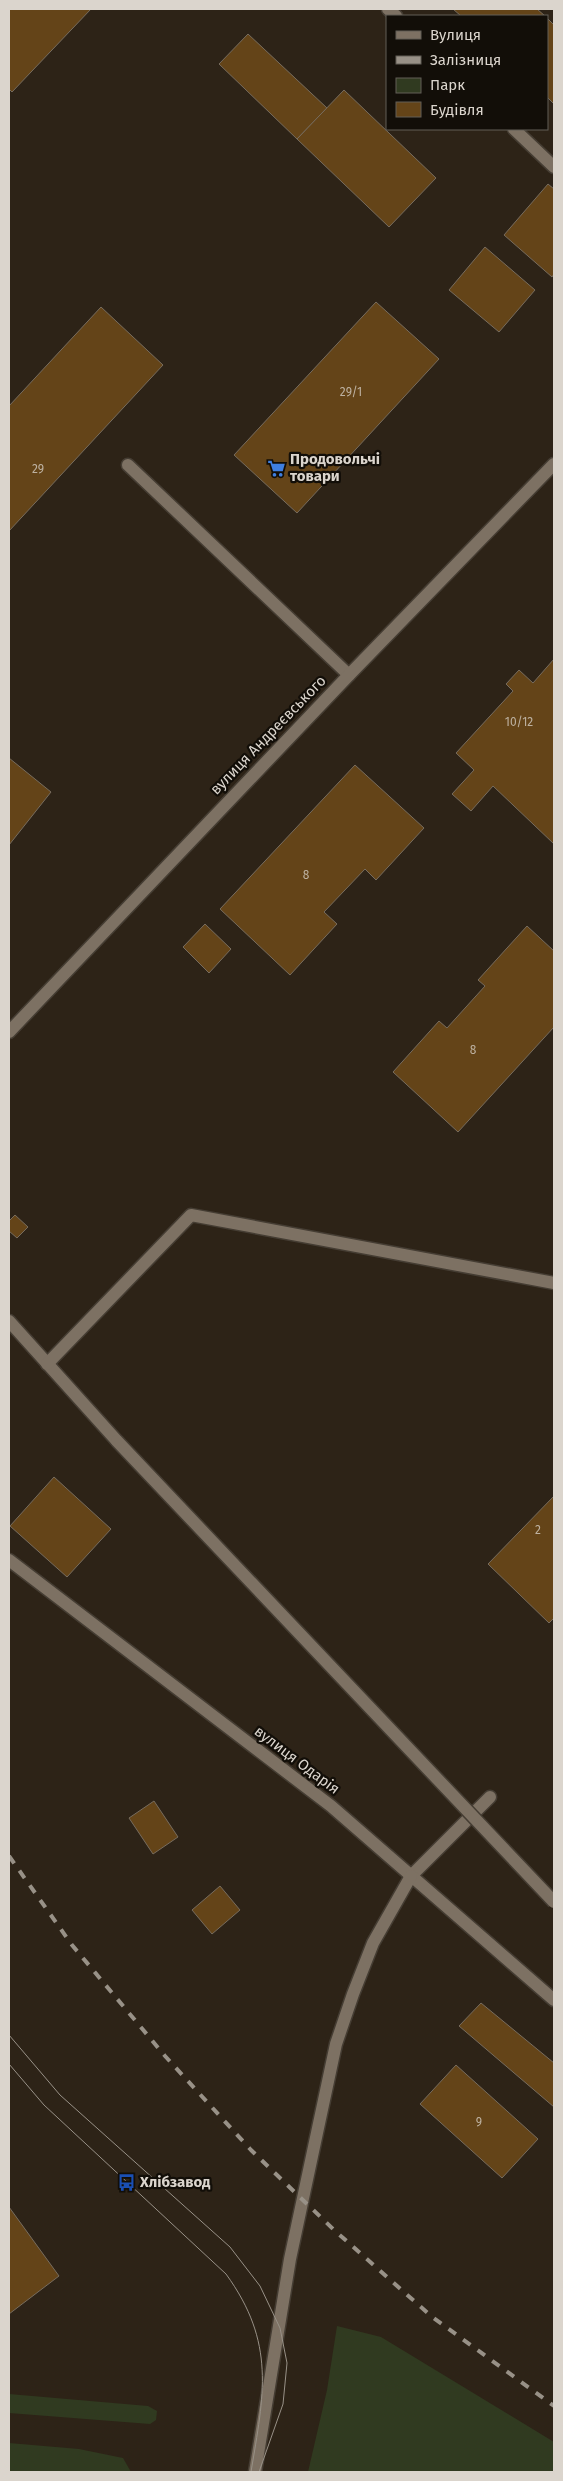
<svg xmlns="http://www.w3.org/2000/svg" width="563" height="2481" font-family="'Fira Sans',sans-serif">
<style>
.green{fill:#303a20}
.building{fill:#644418;stroke:#776c5e}
.lines{fill:none;stroke-linecap:round;stroke-linejoin:round}
.service-casing{stroke:#453d33;stroke-width:15}
.minor-casing{stroke:#453d33;stroke-width:15}
.tertiary-casing{stroke:#453d33;stroke-width:15}
.service{stroke:#7d7163;stroke-width:12}
.minor{stroke:#7d7163;stroke-width:12}
.tertiary{stroke:#7d7163;stroke-width:12}
.tram{stroke:#989187;stroke-width:1}
.rail{stroke:#989187;stroke-width:4;stroke-dasharray:9 9;stroke-linecap:butt}
.minor-bridge-casing{stroke:#453d33;stroke-width:15;stroke-linecap:butt}
.minor-bridge{stroke:#7d7163;stroke-width:12}
.labels{text-anchor:middle;dominant-baseline:central;stroke-width:4.5;stroke-linejoin:round;paint-order:stroke}
.number-label{font-size:12px;fill:#bdb1a0}
.poi-label{font-size:15px;font-weight:bold;fill:#dbd5cd;stroke:#120e08;text-anchor:start}
.street-label{font-size:15px;fill:#dbd5cd;stroke:#120e08}
</style>
<rect width="100%" height="100%" fill="#2d2317"/>
<g class="green">
<polygon points="337,2326 381,2337 554,2442 554,2472 308,2472 327,2390"/>
<polygon points="9,2394 148,2406 157,2411 156,2420 150,2424 9,2413"/>
<polygon points="9,2443 79,2449 123,2458 131,2472 9,2472"/>
</g>
<g class="building">
<polygon points="9,9 91,9 12,92 9,89"/>
<polygon points="453,9 537,9 545,16 461,16"/>
<polygon points="547,18 554,25 554,104 547,97"/>
<polygon points="248,34 327,108 297,139 219,64"/>
<polygon points="344,90 436,178 389,227 297,139"/>
<polygon points="548,184 554,189 554,274 552,277 504,235"/>
<polygon points="485,247 535,290 499,332 449,290"/>
<polygon points="376,302 439,359 297,513 234,455"/>
<polygon points="101,307 163,365 9,531 9,406"/>
<polygon points="554,659 554,844 493,786 471,811 452,794 474,770 456,753 513,691 506,684 519,670 533,683"/>
<polygon points="9,758 51,792 9,845"/>
<polygon points="355,765 424,828 376,880 365,869 324,912 337,924 290,975 220,909"/>
<polygon points="205,924 231,949 209,973 183,947"/>
<polygon points="527,926 554,951 554,1027 458,1132 393,1072 439,1021 447,1028 485,986 478,980"/>
<polygon points="15,1215 28,1227 17,1238 9,1231 9,1221"/>
<polygon points="54,1477 111,1529 67,1577 10,1526"/>
<polygon points="554,1496 554,1618 549,1623 488,1564"/>
<polygon points="154,1801 178,1837 153,1854 129,1818"/>
<polygon points="220,1886 240,1910 212,1934 192,1910"/>
<polygon points="481,2003 554,2063 554,2107 459,2026"/>
<polygon points="456,2065 538,2139 502,2178 420,2104"/>
<polygon points="9,2207 59,2276 9,2314"/>
</g>
<g class="lines">
<defs>
<g id="service">
<polyline points="388,9 396,16"/>
<polyline points="514,129 554,167"/>
<polyline points="128,465 349,675"/>
</g>
<g id="minor">
<polyline points="9,1032 349,675 554,464"/>
<polyline points="9,1321 117,1441"/>
<polyline points="47,1364 191,1215 554,1283"/>
<polyline points="411,1876 490,1797"/>
</g>
<g id="tertiary">
<polyline points="9,1560 331,1806 554,2000"/>
<polyline points="255,2472 290,2259 336,2044 353,1994 373,1943 411,1876"/>
</g>
</defs>
<use href="#service" class="service-casing"/>
<use href="#minor" class="minor-casing"/>
<use href="#tertiary" class="tertiary-casing"/>
<use href="#service" class="service"/>
<use href="#minor" class="minor"/>
<use href="#tertiary" class="tertiary"/>
<g class="tram">
<polyline points="9,2035 60,2095 230,2247 260,2286 280,2328 287,2363 283,2404 259,2472"/>
<path d="M9 2064 44 2105 226 2274C276 2343 264 2394 251 2472"/>
</g>
<polyline class="rail" points="9,1856 72,1945 165,2056 251,2150 333,2229 431,2316 554,2406"/>
<defs>
<polyline id="minor-bridge" points="117,1441 554,1902"/>
</defs>
<use href="#minor-bridge" class="minor-bridge-casing"/>
<use href="#minor-bridge" class="minor-bridge"/>
</g>
<defs>
<symbol id="supermarket-bare" viewBox="-9 -9 18 18"><path d="M-6-5.5h2.5l.6 2H6L4.5 2H-2.5L-4.4-4H-6ZM-1.5 3.2a1.3 1.3 0 1 0 .1 0ZM3 3.2a1.3 1.3 0 1 0 .1 0Z" fill="#3f7fe0" stroke="#120e08" stroke-width="2.5" paint-order="stroke"/></symbol>
<symbol id="bus-bare" viewBox="-9 -9 18 18"><path d="M-5-6H5V4H4V6H2V4H-2V6H-4V4H-5ZM-3.5-4V0h7V-4ZM-3.5 1.2v1.5H-2V1.2ZM2 1.2v1.5H3.5V1.2Z" fill="#1a4fb4" stroke="#120e08" stroke-width="2.5" paint-order="stroke"/></symbol>
</defs>
<g fill-rule="evenodd">
<use href="#supermarket-bare" x="264" y="456" width="25" height="25"/>
<use href="#bus-bare" x="114" y="2170" width="25" height="25"/>
</g>
<g class="labels">
<g class="number-label">
<text x="351" y="392">29/1</text>
<text x="38" y="469">29</text>
<text x="519" y="722">10/12</text>
<text x="306" y="875">8</text>
<text x="473" y="1050">8</text>
<text x="538" y="1530">2</text>
<text x="479" y="2122">9</text>
</g>
<g class="poi-label">
<text x="290" y="459">Продовольчі<tspan x="290" dy="17">товари</tspan></text>
<text x="140" y="2182">Хлібзавод</text>
</g>
<g class="street-label">
<text transform="translate(268 735) rotate(-46)">вулиця Андреєвського</text>
<text transform="translate(297 1760) rotate(37)">вулиця Одарія</text>
</g>
</g>
<rect width="563" height="2481" fill="none" stroke="#dbd5cd" stroke-width="20"/>
<rect x="386" y="15" width="162" height="115" fill="#120e08" stroke="#625e57"/>
<rect x="396" y="31" width="25" height="8" fill="#7d7163" stroke="#625e57"/>
<text x="430" y="40" font-size="15" fill="#dbd5cd">Вулиця</text>
<rect x="396" y="56" width="25" height="8" fill="#989187" stroke="#625e57"/>
<text x="430" y="65" font-size="15" fill="#dbd5cd">Залізниця</text>
<rect x="396" y="78" width="25" height="15" fill="#303a20" stroke="#625e57"/>
<text x="430" y="90" font-size="15" fill="#dbd5cd">Парк</text>
<rect x="396" y="102" width="25" height="15" fill="#644418" stroke="#625e57"/>
<text x="430" y="115" font-size="15" fill="#dbd5cd">Будівля</text>
</svg>
